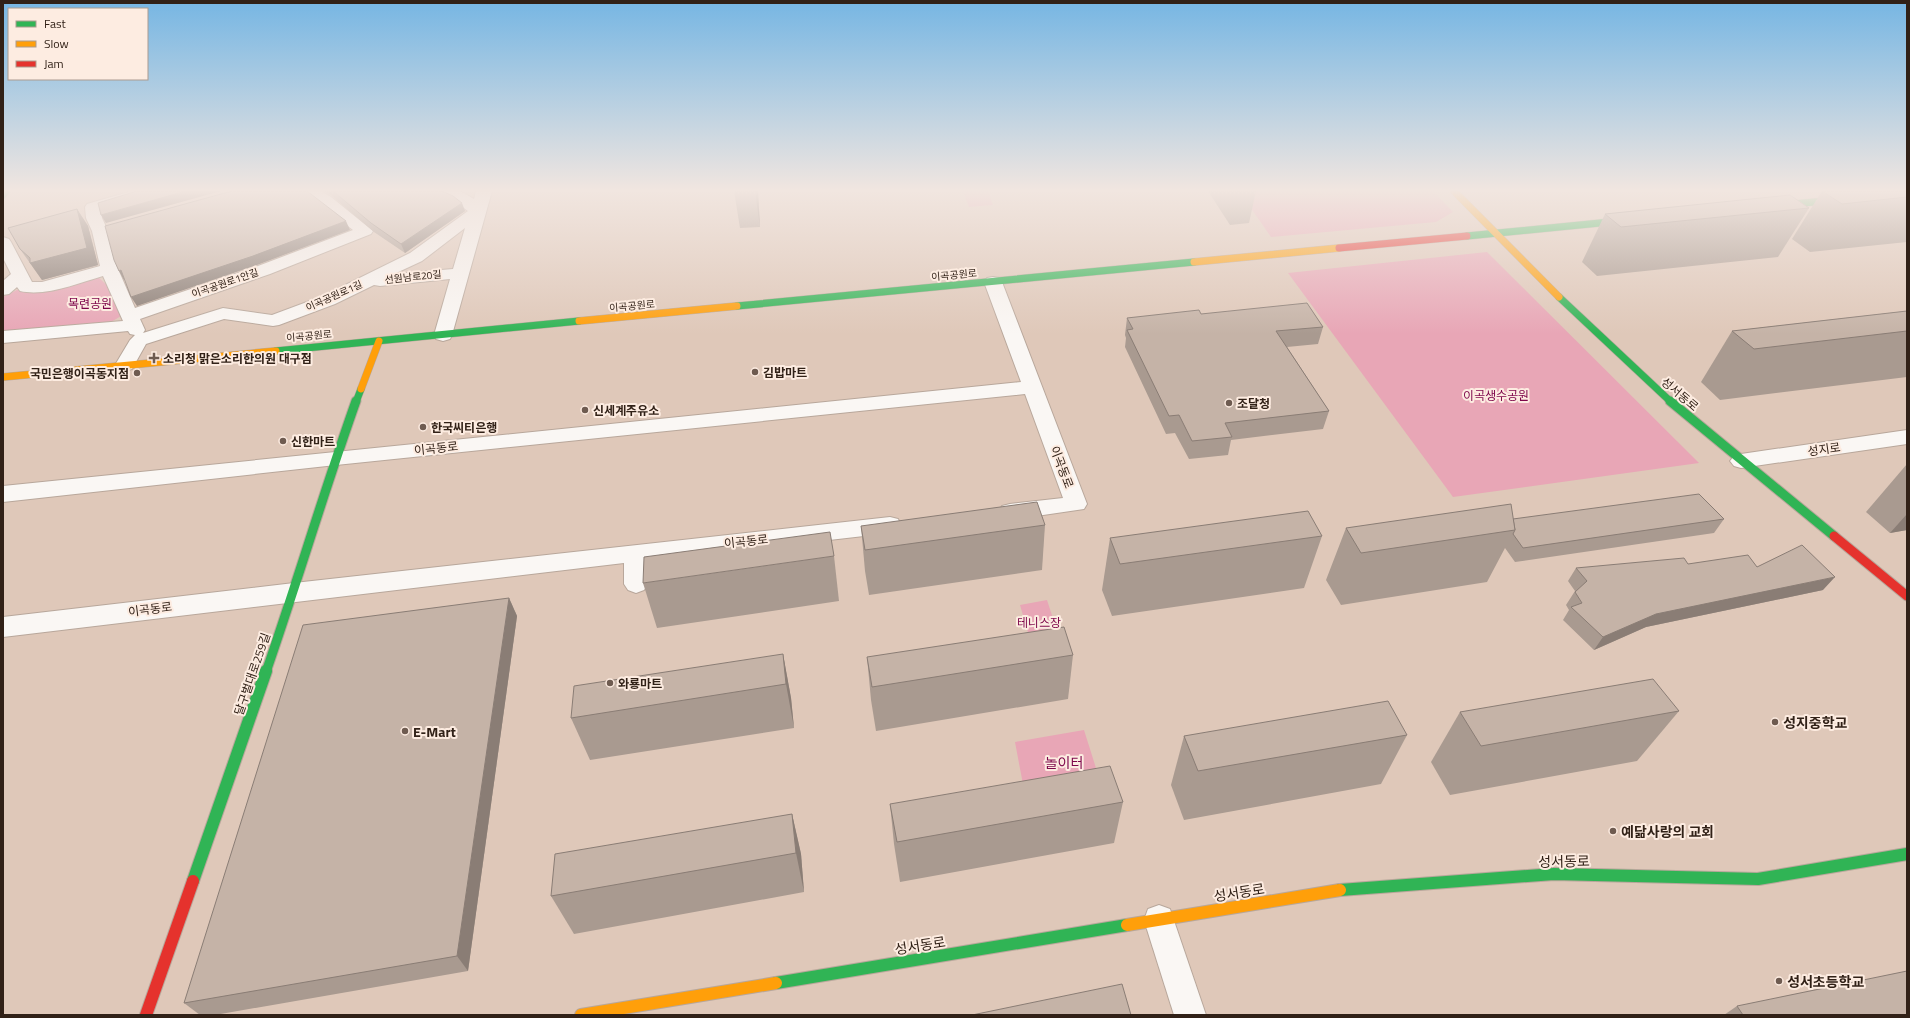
<svg xmlns="http://www.w3.org/2000/svg" width="1910" height="1018" font-family="'Titillium Web','Noto Sans KR',sans-serif">
<style>
.green{fill:#e8a6b6}
.lines{fill:none;stroke-linecap:round;stroke-linejoin:round}
.street-casing{stroke:#b8a79b;stroke-width:2}
.fast-far2-casing{stroke:#b8a79b;stroke-width:8}
.fast-far1-casing{stroke:#b8a79b;stroke-width:11}
.fast-casing{stroke:#b8a79b;stroke-width:14}
.slow-far1-casing{stroke:#b8a79b;stroke-width:8}
.slow-casing{stroke:#b8a79b;stroke-width:14}
.jam-far2-casing{stroke:#b8a79b;stroke-width:8}
.jam-far1-casing{stroke:#b8a79b;stroke-width:11}
.jam-casing{stroke:#b8a79b;stroke-width:14}
.street{fill:#faf7f4;fill-rule:evenodd}
.fast-far2{stroke:#30b455;stroke-width:7}
.fast-far1{stroke:#30b455;stroke-width:9}
.fast{stroke:#30b455;stroke-width:12}
.slow-far1{stroke:#ff9f0a;stroke-width:7}
.slow{stroke:#ff9f0a;stroke-width:12}
.jam-far2{stroke:#e5322d;stroke-width:7}
.jam-far1{stroke:#e5322d;stroke-width:9}
.jam{stroke:#e5322d;stroke-width:12}
.wall{fill:#a99a90}
.shaded-wall{fill:#8a7d75}
.building{fill:#c5b3a7;stroke:#8a7d75}
.poi-dot{fill:#6e5b50;stroke:#fdece1;stroke-width:1.5}
.labels{text-anchor:middle;dominant-baseline:central;stroke-width:4;stroke-linejoin:round;paint-order:stroke}
.far-street-label{font-size:10px;fill:#312117;stroke:#fdece1}
.park-label{font-size:12px;fill:#7d054a;stroke:#fdece1}
.poi-label{font-size:12px;font-weight:bold;fill:#312117;stroke:#fdece1;text-anchor:start}
.street-label{font-size:12px;fill:#312117;stroke:#fdece1}
.near-poi-label{font-size:14px;font-weight:bold;fill:#312117;stroke:#fdece1;text-anchor:start}
.near-park-label{font-size:14px;fill:#7d054a;stroke:#fdece1}
.near-street-label{font-size:14px;fill:#312117;stroke:#fdece1}
</style>
<rect width="100%" height="100%" fill="#dfc8b9"/>
<g class="green">
<polygon points="963,191 988,191 993,205 969,207"/>
<polygon points="1239,191 1433,191 1453,212 1436,222 1271,237"/>
<polygon points="1487,252 1699,463 1453,497 1288,273"/>
<polygon points="98,277 112,290 121,316 106,325 3,334 3,297 17,290 60,288"/>
<polygon points="1047,600 1060,640 1032,646 1020,605"/>
<polygon points="1084,730 1101,784 1025,795 1015,742"/>
</g>
<g class="lines">
<defs>
<g id="street">
<path d="M132 191H158L156 194 101 210 102 218 108 231 118 269 135 308 258 266 353 230 302 191H321L331 197 373 231 371 234 270 274 140 319 145 330 143 333 223 308 272 315 323 296 410 253 468 211 441 191H460L474 199 476 191H492L452 335 450 339 443 341 436 339 434 335 450 279 380 286 374 285 335 304 279 325 273 326 224 319 146 344 132 369 125 371 118 369 115 365 130 340 135 335 130 334 128 331 3 343V331L123 321 103 276C78 283 46 297 20 291L17 287 9 294 3 295V281L11 274 3 258V237L9 239 11 242 32 282H42L100 266 92 231 86 218 85 207 87 204ZM465 228 453 269 394 274 422 261Z"/>
<polygon points="993,277 999,278 1002,282 1087,504 1084,509 1010,520 1002,518 999,512 1002,506 1010,504 1063,498 1025,394 336,465 3,502 3,486 1021,382 984,282 987,278"/>
<polygon points="1907,430 1907,444 1741,468 1734,466 1730,461 1734,456 1741,454"/>
<polygon points="890,517 898,519 901,525 898,531 890,533 647,561 648,584 644,590 636,593 628,590 624,584 624,563 3,637 3,617 294,583"/>
<polygon points="1159,905 1170,909 1206,1015 1174,1015 1144,920 1148,909"/>
</g>
<g id="fast-far2">
<polyline points="3,195 6,191"/>
<polyline points="1772,206 1845,199"/>
<polyline points="1467,236 1630,220"/>
<polyline points="1559,297 1671,402"/>
<polyline points="737,306 1194,262"/>
<polyline points="276,351 579,321"/>
<polyline points="356,402 361,389"/>
</g>
<g id="fast-far1">
<polyline points="1670,401 1834,536"/>
<path d="M266 672C297 583 324 491 356 401"/>
</g>
<g id="fast">
<polyline points="193,881 266,671"/>
<polyline points="1340,890 1554,874 1758,879 1907,854"/>
<polyline points="776,983 1127,925"/>
</g>
<g id="slow-far1">
<polyline points="1454,191 1559,297"/>
<polyline points="1194,262 1339,248"/>
<polyline points="579,321 737,306"/>
<polyline points="3,377 276,351"/>
<polyline points="361,389 379,341"/>
</g>
<g id="slow">
<polyline points="1127,925 1340,890"/>
<polyline points="581,1015 776,983"/>
</g>
<polyline id="jam-far2" points="1339,248 1467,236"/>
<polyline id="jam-far1" points="1834,536 1907,596"/>
<polyline id="jam" points="146,1015 193,881"/>
</defs>
<use href="#street" class="street-casing"/>
<use href="#fast-far2" class="fast-far2-casing"/>
<use href="#fast-far1" class="fast-far1-casing"/>
<use href="#fast" class="fast-casing"/>
<use href="#slow-far1" class="slow-far1-casing"/>
<use href="#slow" class="slow-casing"/>
<use href="#jam-far2" class="jam-far2-casing"/>
<use href="#jam-far1" class="jam-far1-casing"/>
<use href="#jam" class="jam-casing"/>
<use href="#street" class="street"/>
<use href="#fast-far2" class="fast-far2"/>
<use href="#fast-far1" class="fast-far1"/>
<use href="#fast" class="fast"/>
<use href="#slow-far1" class="slow-far1"/>
<use href="#slow" class="slow"/>
<use href="#jam-far2" class="jam-far2"/>
<use href="#jam-far1" class="jam-far1"/>
<use href="#jam" class="jam"/>
</g>
<g class="wall">
<polygon points="324,191 442,191 465,211 405,253 374,232 332,196"/>
<polygon points="734,191 758,191 760,227 740,228"/>
<polygon points="1208,191 1256,191 1249,223 1230,225"/>
<polygon points="1822,191 1907,191 1907,242 1810,252 1792,239"/>
<polygon points="1809,208 1778,257 1597,276 1582,262 1605,214"/>
<polygon points="77,209 88,226 98,265 42,280 20,249"/>
<polygon points="1907,311 1907,377 1720,400 1701,382 1732,331"/>
<polygon points="1201,314 1323,327 1318,344 1287,347 1329,411 1323,429 1231,440 1228,455 1189,459 1175,433 1166,434 1125,347 1126,338 1125,335 1127,318"/>
<polygon points="1907,464 1907,530 1890,533 1866,512"/>
<polygon points="1513,519 1724,519 1714,533 1515,562 1505,548 1487,582 1341,605 1326,580 1346,528"/>
<polygon points="1045,525 1042,570 869,595 865,571 861,526"/>
<polygon points="1322,536 1304,588 1112,616 1102,590 1110,538"/>
<polygon points="834,556 839,601 657,628 643,583"/>
<polygon points="1688,564 1757,567 1823,590 1646,627 1594,650 1563,620 1569,610 1566,605 1575,591 1568,581 1576,568"/>
<polygon points="509,598 517,616 468,971 215,1015 200,1015 184,1003"/>
<polygon points="783,654 791,698 794,728 590,760 571,718"/>
<polygon points="1073,655 1068,699 876,731 871,700 867,657"/>
<polygon points="1679,711 1637,761 1450,795 1431,762 1460,712"/>
<polygon points="1407,735 1381,784 1184,820 1171,785 1184,736"/>
<polygon points="1123,802 1114,843 900,882 894,844 890,804"/>
<polygon points="792,814 801,854 804,892 574,934 551,896"/>
<polygon points="1737,1006 1907,1015 1724,1015"/>
</g>
<g class="shaded-wall">
<polygon points="186,191 221,191 106,223 101,215"/>
<polygon points="755,191 758,191 760,227"/>
<polygon points="462,203 465,211 405,253 401,244"/>
<polygon points="77,209 88,226 98,265 42,280 30,263"/>
<polygon points="346,221 350,230 257,265 137,306 131,297"/>
<polygon points="121,270 127,279 124,280 119,271"/>
<polygon points="1907,514 1907,530 1890,533"/>
<polygon points="1835,577 1823,590 1646,627 1594,650 1603,637 1656,614"/>
<polygon points="509,598 517,616 468,971 457,956"/>
<polygon points="783,654 791,698 794,728 786,684"/>
<polygon points="792,814 801,854 804,892 796,853"/>
</g>
<g class="building">
<polygon points="137,191 186,191 101,215 98,203"/>
<polygon points="232,191 307,191 346,221 253,256 131,297 121,270 119,271 114,260 105,226"/>
<polygon points="333,191 442,191 453,196 462,203 401,244 371,223"/>
<polygon points="1822,191 1907,191 1907,197 1842,204"/>
<polygon points="1790,195 1809,208 1621,227 1605,214"/>
<polygon points="77,209 87,248 30,263 30,258 20,249 8,228"/>
<polygon points="1307,303 1323,327 1276,331 1329,411 1225,423 1232,437 1192,441 1179,415 1169,416 1127,330 1133,329 1127,318 1199,310 1201,314"/>
<polygon points="1907,311 1907,331 1754,349 1732,331"/>
<polygon points="1699,494 1724,519 1523,548 1513,534 1515,530 1513,519"/>
<polygon points="1037,502 1045,525 865,550 861,526"/>
<polygon points="1511,504 1515,530 1361,553 1346,528"/>
<polygon points="1308,511 1322,536 1120,564 1110,538"/>
<polygon points="830,532 834,556 643,583 644,557"/>
<polygon points="1802,545 1835,577 1656,614 1603,637 1571,607 1582,603 1575,592 1587,581 1576,568 1684,558 1688,564 1748,555 1757,567"/>
<polygon points="509,598 457,956 184,1003 303,625"/>
<polygon points="1064,627 1073,655 872,687 867,657"/>
<polygon points="783,654 786,684 571,718 574,686"/>
<polygon points="1653,679 1679,711 1481,746 1460,712"/>
<polygon points="1388,701 1407,735 1198,771 1184,736"/>
<polygon points="1110,766 1123,802 897,842 890,804"/>
<polygon points="792,814 796,853 551,896 555,854"/>
<polygon points="1907,971 1907,1015 1743,1015 1737,1006"/>
<polygon points="1122,984 1131,1015 972,1015"/>
</g>
<linearGradient id="sky" x2="0" y2="1"><stop stop-color="#76b6e3"/><stop offset="0.57" stop-color="#f1e6e0"/><stop offset="1" stop-color="#f1e6e0" stop-opacity="0"/></linearGradient>
<rect width="1910" height="334" fill="url(#sky)"/>
<g class="poi-dot">
<path d="M152 352h4v4h4v4h-4v4h-4v-4h-4v-4h4z"/>
<circle cx="755" cy="372" r="4"/>
<circle cx="137" cy="373" r="4"/>
<circle cx="1229" cy="403" r="4"/>
<circle cx="585" cy="410" r="4"/>
<circle cx="423" cy="427" r="4"/>
<circle cx="283" cy="441" r="4"/>
<circle cx="610" cy="683" r="4"/>
<circle cx="1775" cy="722" r="4"/>
<circle cx="405" cy="731" r="4"/>
<circle cx="1613" cy="831" r="4"/>
<circle cx="1779" cy="981" r="4"/>
</g>
<g class="labels">
<g class="far-street-label">
<text transform="translate(954 275) rotate(-5)">이곡공원로</text>
<text transform="translate(413 277) rotate(-6)">선원남로20길</text>
<text transform="translate(225 283) rotate(-19)">이곡공원로1안길</text>
<text transform="translate(334 296) rotate(-24)">이곡공원로1길</text>
<text transform="translate(632 306) rotate(-5)">이곡공원로</text>
<text transform="translate(309 336) rotate(-5)">이곡공원로</text>
</g>
<g class="park-label">
<text x="90" y="303">목련공원</text>
<text x="1496" y="395">이곡생수공원</text>
<text x="1039" y="622">테니스장</text>
</g>
<g class="poi-label">
<text x="163" y="358">소리청 맑은소리한의원 대구점</text>
<text x="763" y="372">김밥마트</text>
<text x="129" y="373" text-anchor="end">국민은행이곡동지점</text>
<text x="1237" y="403">조달청</text>
<text x="593" y="410">신세계주유소</text>
<text x="431" y="427">한국씨티은행</text>
<text x="291" y="441">신한마트</text>
<text x="618" y="683">와룡마트</text>
</g>
<g class="street-label">
<text transform="translate(1680 394) rotate(40)">성서동로</text>
<text transform="translate(436 448) rotate(-6)">이곡동로</text>
<text transform="translate(1824 449) rotate(-8)">성지로</text>
<text transform="translate(1062 467) rotate(69)">이곡동로</text>
<text transform="translate(746 541) rotate(-6)">이곡동로</text>
<text transform="translate(150 609) rotate(-7)">이곡동로</text>
<text transform="translate(252 674) rotate(-71)">달구벌대로259길</text>
</g>
<g class="near-poi-label">
<text x="1783" y="722">성지중학교</text>
<text x="413" y="731">E-Mart</text>
<text x="1621" y="831">예닮사랑의 교회</text>
<text x="1787" y="981">성서초등학교</text>
</g>
<g class="near-park-label">
<text x="1064" y="762">놀이터</text>
</g>
<g class="near-street-label">
<text transform="translate(1564 861) rotate(-1)">성서동로</text>
<text transform="translate(1239 892) rotate(-9)">성서동로</text>
<text transform="translate(920 945) rotate(-9)">성서동로</text>
</g>
</g>
<rect width="1910" height="1018" fill="none" stroke="#312117" stroke-width="8"/>
<rect x="8" y="8" width="140" height="72" fill="#fdece1" stroke="#ab9b90"/>
<rect x="16" y="21" width="20" height="6" fill="#30b455" stroke="#ab9b90"/>
<text x="44" y="28" font-size="12" fill="#312117">Fast</text>
<rect x="16" y="41" width="20" height="6" fill="#ff9f0a" stroke="#ab9b90"/>
<text x="44" y="48" font-size="12" fill="#312117">Slow</text>
<rect x="16" y="61" width="20" height="6" fill="#e5322d" stroke="#ab9b90"/>
<text x="44" y="68" font-size="12" fill="#312117">Jam</text>
</svg>
